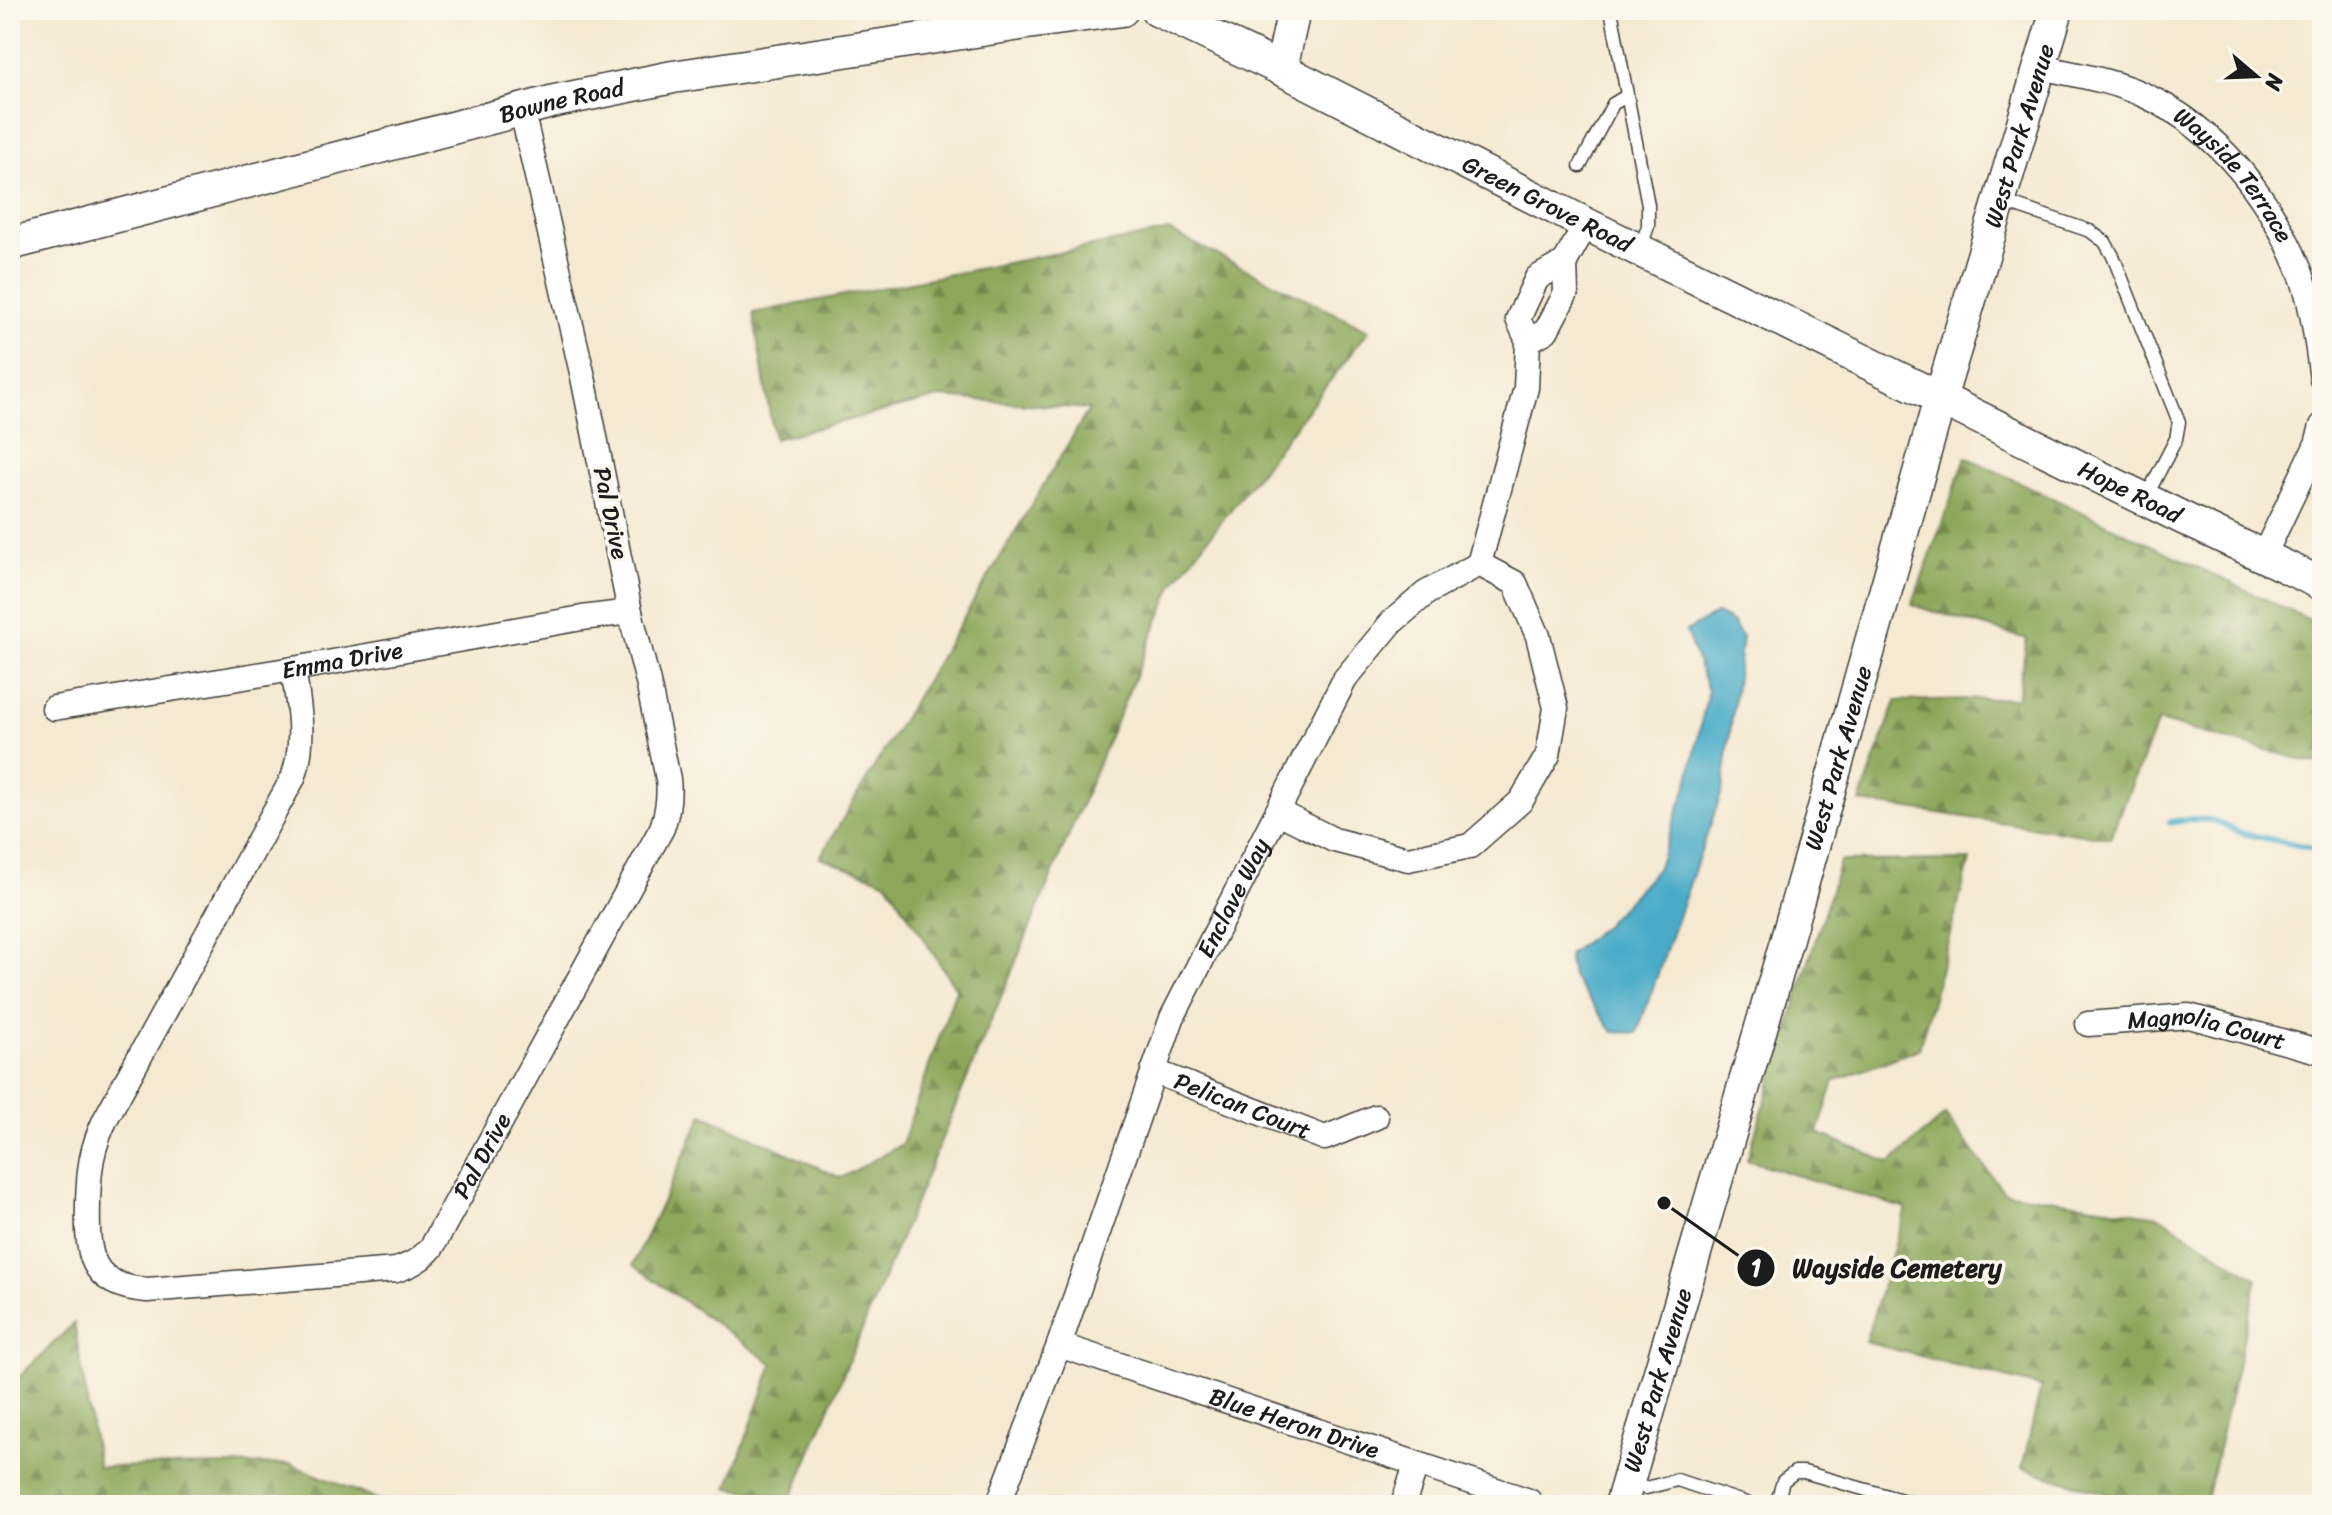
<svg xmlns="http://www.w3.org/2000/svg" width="2332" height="1515" font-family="Sriracha,sans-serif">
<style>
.forest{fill:url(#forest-firs);stroke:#54623b;stroke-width:2}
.water{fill:#48abc8;stroke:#326472;stroke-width:2}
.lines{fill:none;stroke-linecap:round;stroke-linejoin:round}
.stream{stroke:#48abc8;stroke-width:6}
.service-casing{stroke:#3d3b37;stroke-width:15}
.minor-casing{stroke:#3d3b37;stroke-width:27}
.tertiary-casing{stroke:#3d3b37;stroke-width:35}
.service{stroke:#fff;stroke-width:12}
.minor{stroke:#fff;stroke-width:24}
.tertiary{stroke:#fff;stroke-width:32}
.labels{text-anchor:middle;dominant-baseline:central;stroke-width:7;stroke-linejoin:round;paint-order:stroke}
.street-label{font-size:24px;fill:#1c1c1c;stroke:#fbf7ec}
.leader{fill:none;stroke:#1c1c1c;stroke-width:3}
.callout-dot{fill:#1c1c1c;stroke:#fbf7ec;stroke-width:3}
.mark-label{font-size:24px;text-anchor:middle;font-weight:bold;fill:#fff}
.callout-label{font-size:26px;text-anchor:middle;font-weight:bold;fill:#1c1c1c;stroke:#fbf7ec;stroke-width:7;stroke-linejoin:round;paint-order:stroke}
</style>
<defs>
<pattern id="forest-firs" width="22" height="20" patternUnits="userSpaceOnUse" patternTransform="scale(2)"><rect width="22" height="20" fill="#8ca75a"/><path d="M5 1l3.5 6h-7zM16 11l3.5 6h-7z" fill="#72874a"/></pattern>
</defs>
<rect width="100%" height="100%" fill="#fbf7ec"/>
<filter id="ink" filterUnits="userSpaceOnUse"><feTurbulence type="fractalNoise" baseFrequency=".0125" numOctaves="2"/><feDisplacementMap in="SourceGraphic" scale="16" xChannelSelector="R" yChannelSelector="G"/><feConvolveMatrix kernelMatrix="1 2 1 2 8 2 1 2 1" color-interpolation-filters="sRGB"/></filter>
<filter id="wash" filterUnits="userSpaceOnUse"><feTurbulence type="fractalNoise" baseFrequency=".006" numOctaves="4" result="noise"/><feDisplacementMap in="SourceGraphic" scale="32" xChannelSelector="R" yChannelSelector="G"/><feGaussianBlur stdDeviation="1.8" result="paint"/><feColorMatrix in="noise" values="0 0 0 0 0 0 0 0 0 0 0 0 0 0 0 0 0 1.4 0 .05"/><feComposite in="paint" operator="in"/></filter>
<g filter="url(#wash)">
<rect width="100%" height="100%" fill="#f5e9d1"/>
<g class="forest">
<polygon points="1169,231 1369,330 1174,583 792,1497 728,1488 773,1364 633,1265 703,1114 841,1178 902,1144 956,989 887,882 820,857 1089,409 940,397 774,439 753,313"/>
<polygon points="1966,457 2322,626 2322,765 2158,721 2110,838 1860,802 1896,701 2017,698 2027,639 1912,605"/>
<polygon points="1970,860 1919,1049 1834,1081 1818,1133 1890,1163 1945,1115 2004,1192 2159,1216 2257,1279 2205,1505 2144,1505 2022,1468 2041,1387 1865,1342 1906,1209 1747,1160 1840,861"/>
<polygon points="74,1323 98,1467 290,1464 390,1505 10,1505 10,1386"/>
</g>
<polygon class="water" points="1716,614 1732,622 1742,637 1723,789 1637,1033 1613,1032 1572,976 1568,955 1603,927 1657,869 1688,783 1708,691 1686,631"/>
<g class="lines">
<polyline class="stream" points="2170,822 2189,819 2212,820 2241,833 2322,850"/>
</g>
</g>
<g filter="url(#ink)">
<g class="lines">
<defs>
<g id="service">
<polyline points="1611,10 1648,205 1648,226 1640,250"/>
<polyline points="1580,166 1613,104 1626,96"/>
<polyline points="2001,201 2090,231 2105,242 2113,256 2179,422 2176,439 2146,497"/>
<polyline points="1629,1483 1646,1488 1677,1480 1752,1505"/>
<polyline points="1776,1505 1783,1481 1795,1472 1804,1472 1919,1505"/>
</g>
<g id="minor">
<path id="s1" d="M2040 67C2076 75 2112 80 2146 96 2218 129 2271 199 2300 271 2313 305 2317 344 2322 379"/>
<polyline points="1528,341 1546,331 1566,293 1565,262 1586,224"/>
<polyline points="2264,555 2317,444 2322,426"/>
<path id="s2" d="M293 669C299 707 306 742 293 778L106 1118C91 1149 89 1169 88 1202 87 1251 87 1286 147 1290L396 1270C411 1265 421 1260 432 1247L662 828C668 811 670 797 668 779L648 682 630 612 583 377 522 111"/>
<path id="s3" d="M54 708 293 669 582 618 630 612"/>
<polyline points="1278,812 1334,840 1408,859 1470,846 1521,801 1548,755 1556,708 1538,636 1515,583 1479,564"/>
<path id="s4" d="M2088 1024 2189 1016 2322 1052"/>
<path id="s5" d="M1153 1071 1325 1138 1376 1117"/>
<path id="s6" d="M1059 1345 1529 1501"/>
<path id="s7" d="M998 1505 1059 1345 1172 1018 1345 679 1392 622 1426 593 1479 564 1526 388 1528 341 1518 319 1537 278 1565 262"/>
<polyline points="1403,1505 1416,1465"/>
</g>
<g id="tertiary">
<path id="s8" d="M1157 10 1281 69 1586 224 2191 522 2322 584"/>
<polyline points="1281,69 1294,10"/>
<path id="s9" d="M10 244 555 101 673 77 1027 23 1122 10"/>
<path id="s10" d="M1621 1505 1780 963 1940 399 2057 10"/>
</g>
</defs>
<use href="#service" class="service-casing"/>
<use href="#minor" class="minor-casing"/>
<use href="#tertiary" class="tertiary-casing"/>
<use href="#service" class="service"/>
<use href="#minor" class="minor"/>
<use href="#tertiary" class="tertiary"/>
</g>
</g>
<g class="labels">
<g class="street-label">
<text stroke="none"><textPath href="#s9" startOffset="570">Bowne Road</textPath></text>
<text stroke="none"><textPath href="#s10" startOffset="1426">West Park Avenue</textPath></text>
<text stroke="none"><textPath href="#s1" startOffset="230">Wayside Terrace</textPath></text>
<text stroke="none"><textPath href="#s8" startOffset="436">Green Grove Road</textPath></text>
<text stroke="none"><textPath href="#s8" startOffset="1086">Hope Road</textPath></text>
<text transform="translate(611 513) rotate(78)">Pal Drive</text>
<text stroke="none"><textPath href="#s3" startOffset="292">Emma Drive</textPath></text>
<text stroke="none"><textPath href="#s10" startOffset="778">West Park Avenue</textPath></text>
<text stroke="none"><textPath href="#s7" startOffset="652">Enclave Way</textPath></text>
<text stroke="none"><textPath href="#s4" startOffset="120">Magnolia Court</textPath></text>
<text stroke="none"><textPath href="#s5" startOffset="96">Pelican Court</textPath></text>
<text stroke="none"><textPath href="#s2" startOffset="1106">Pal Drive</textPath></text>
<text stroke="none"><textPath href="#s10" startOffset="130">West Park Avenue</textPath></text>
<text stroke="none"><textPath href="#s6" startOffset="248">Blue Heron Drive</textPath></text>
</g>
</g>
<path class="leader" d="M1664 1203L1756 1268"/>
<g class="callout-dot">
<circle cx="1664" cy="1203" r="8"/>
<circle cx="1756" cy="1268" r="20"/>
</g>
<g class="mark-label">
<text x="1756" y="1276">1</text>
</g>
<g class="callout-label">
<text x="1897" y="1277">Wayside Cemetery</text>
</g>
<rect width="2332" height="1515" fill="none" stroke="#fbf7ec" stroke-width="40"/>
<g transform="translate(2256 76) rotate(109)" stroke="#fbf7ec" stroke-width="6" paint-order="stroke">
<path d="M0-6L14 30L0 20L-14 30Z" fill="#1c1c1c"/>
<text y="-12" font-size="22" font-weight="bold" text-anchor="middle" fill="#1c1c1c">N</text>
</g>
</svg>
